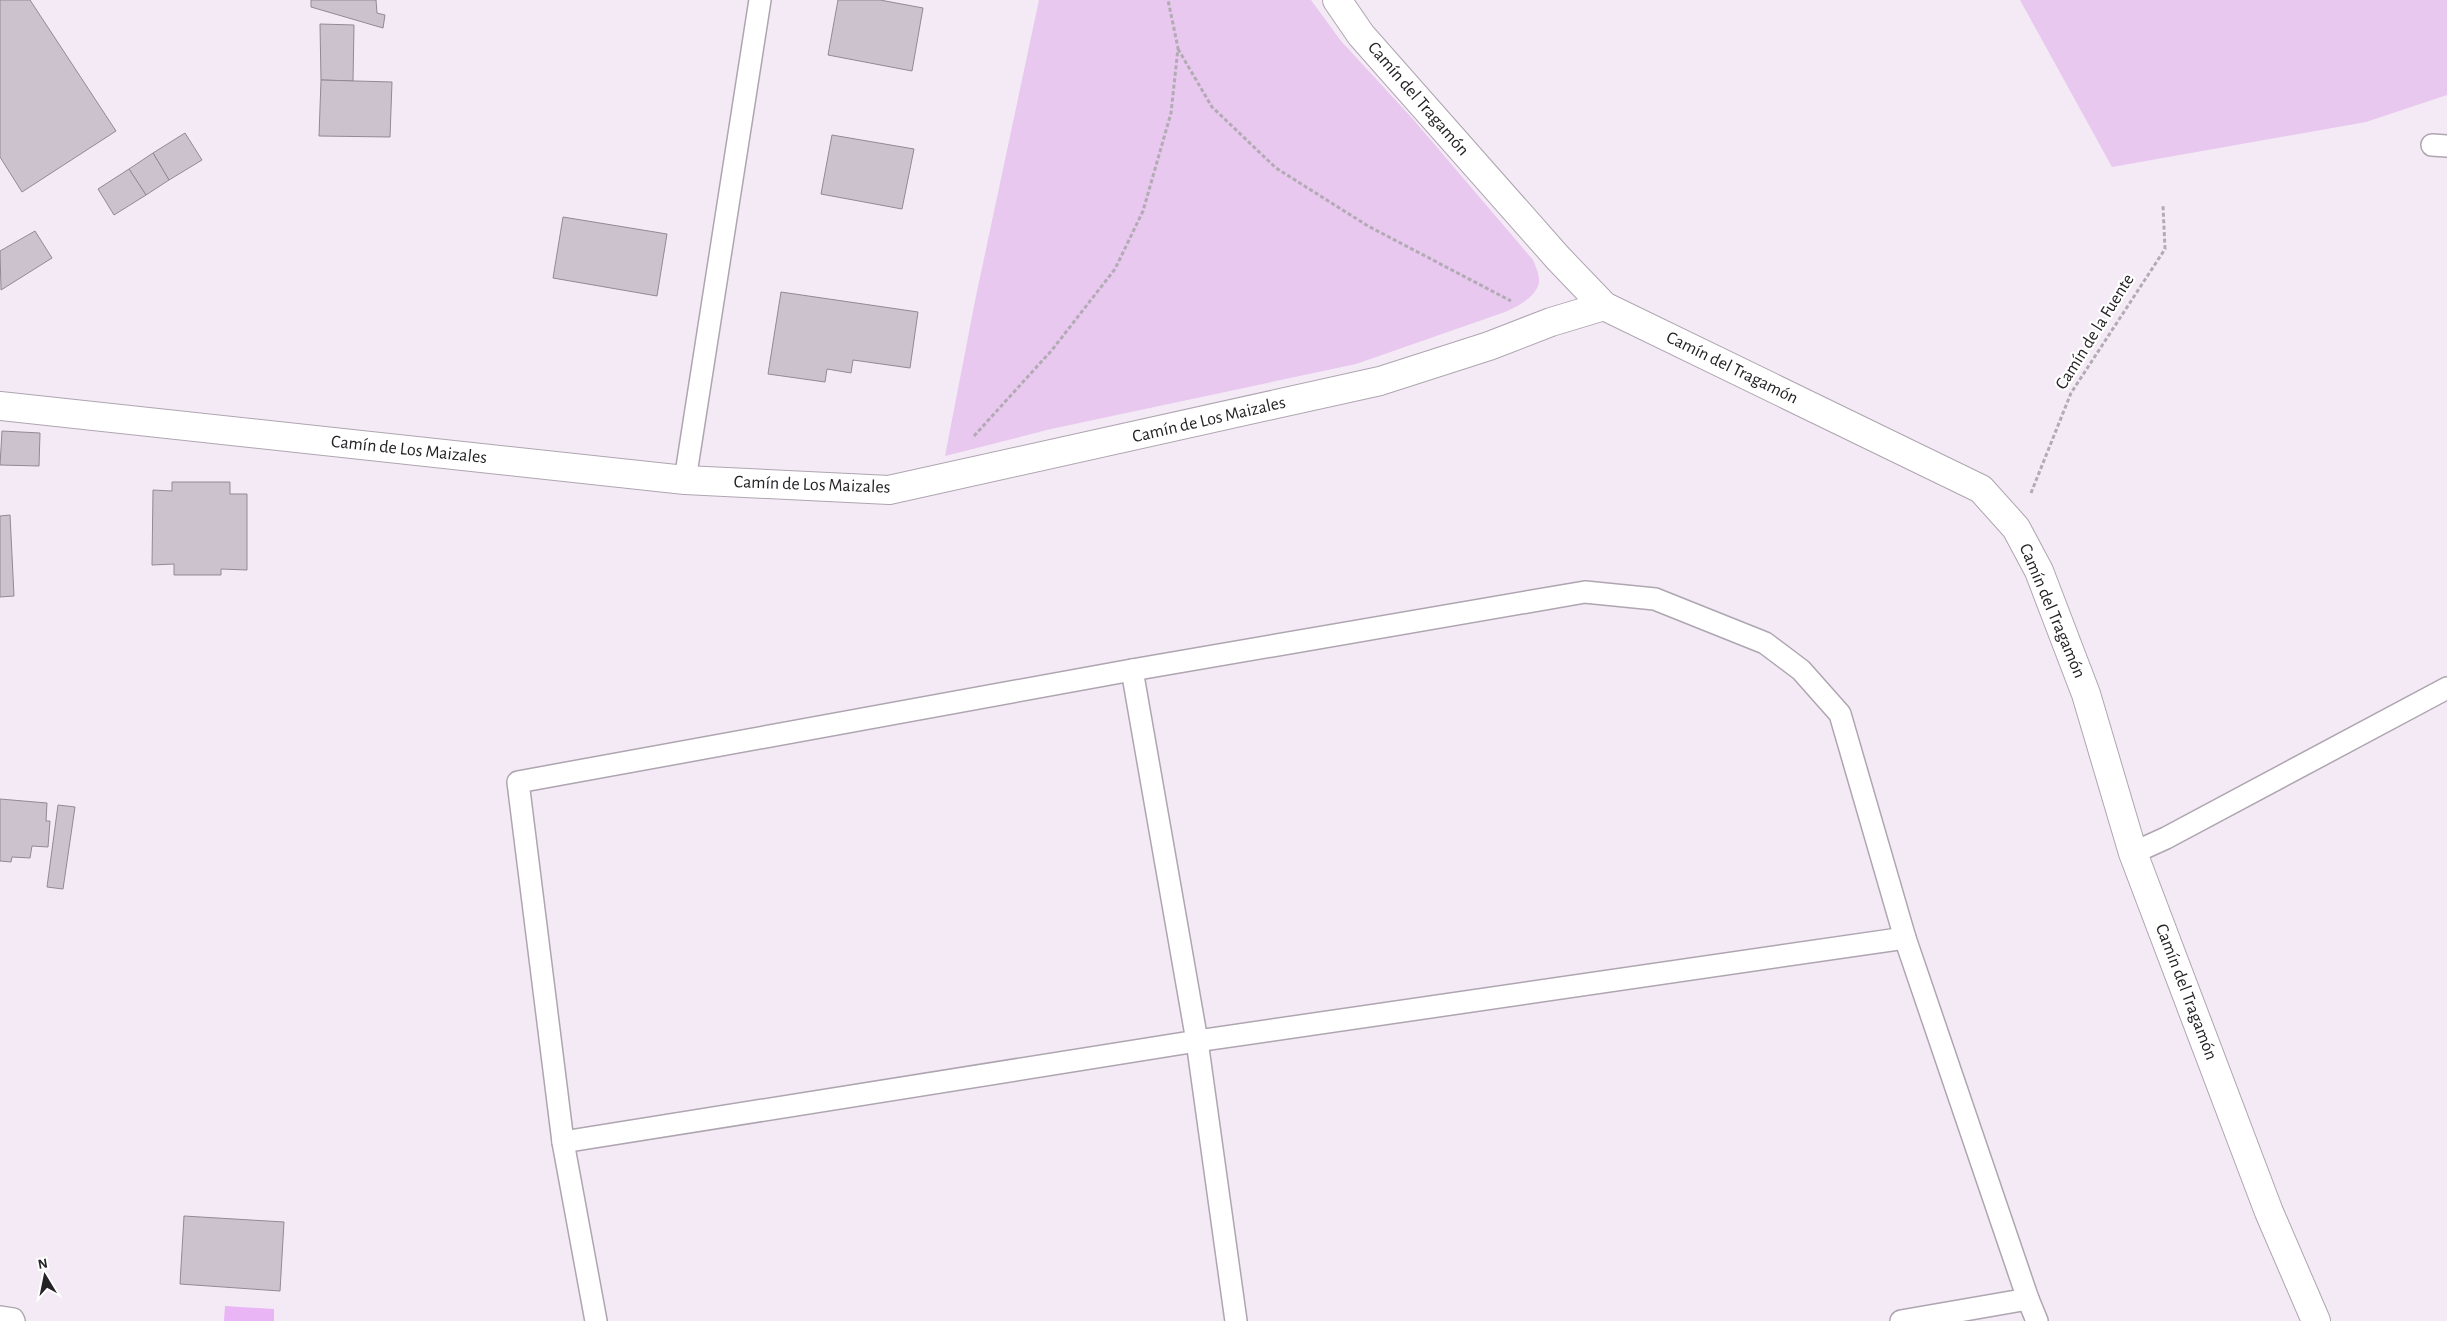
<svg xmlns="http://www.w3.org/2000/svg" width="2447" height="1321" font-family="'Alegreya Sans',sans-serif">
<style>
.green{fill:#e8c8ef}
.water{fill:#e9b5f5}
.building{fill:#cbc2cd;stroke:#928994}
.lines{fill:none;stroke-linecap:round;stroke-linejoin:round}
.lane-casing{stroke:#aea5b0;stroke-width:24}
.street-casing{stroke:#aea5b0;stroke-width:30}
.path{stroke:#b2abb4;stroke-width:3;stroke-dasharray:4 2.5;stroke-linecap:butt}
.lane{stroke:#fff;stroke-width:21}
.street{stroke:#fff;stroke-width:28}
.labels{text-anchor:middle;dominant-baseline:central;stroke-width:4.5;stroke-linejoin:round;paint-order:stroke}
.street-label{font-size:18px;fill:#262327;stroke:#fff}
</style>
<rect width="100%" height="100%" fill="#f3eaf5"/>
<g class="green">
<path d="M1039 0H1311L1341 41 1412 118 1533 260C1535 265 1539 273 1539 279 1540 295 1517 307 1505 312L1356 364 1051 429 945 456 976 296Z"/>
<polygon points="2020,0 2447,0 2447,95 2366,122 2112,167"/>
</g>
<polygon class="water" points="225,1306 274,1309 274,1321 224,1321"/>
<g class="building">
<polygon points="0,0 30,0 116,131 22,192 0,157"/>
<polygon points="311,0 376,0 377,13 385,15 383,28 311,7"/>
<polygon points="838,0 880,0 923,8 912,71 828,55"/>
<polygon points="320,24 354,25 353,81 321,80"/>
<polygon points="321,80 392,82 390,137 319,136"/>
<polygon points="185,133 202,160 169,180 153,153"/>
<polygon points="832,135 914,149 902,209 821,194"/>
<polygon points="153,153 169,180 146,195 129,169"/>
<polygon points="129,169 146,195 114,215 98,189"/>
<polygon points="563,217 667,234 657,296 553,278"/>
<polygon points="35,231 52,258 1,290 0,251"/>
<polygon points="781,292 918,312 910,368 853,360 851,373 827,369 825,382 768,374"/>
<polygon points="2,431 40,433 39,466 0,465"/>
<polygon points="172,482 230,482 230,494 247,494 247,570 221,569 221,575 174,575 174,564 152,565 153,490 172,491"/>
<polygon points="10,515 14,596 0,597 0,516"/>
<polygon points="0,799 47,803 46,821 50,821 48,847 32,846 30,858 12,857 11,862 0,861"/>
<polygon points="58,805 75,807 63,889 47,887"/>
<polygon points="184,1216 284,1222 280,1291 180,1284"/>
</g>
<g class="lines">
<defs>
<g id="lane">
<polyline points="2432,145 2447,146"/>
<polyline points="685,480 760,0"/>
<polyline points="1132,670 1197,1041 1236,1321"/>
<polyline points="2133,853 2166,838 2447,688"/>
<polyline points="563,1142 1197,1041 1905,938"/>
<polyline points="2028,1299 2037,1321"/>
<polyline points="0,1317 13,1319 14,1321"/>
<polyline points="596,1321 563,1142 518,782 1132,670 1585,592 1655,599 1765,643 1801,670 1840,714 1905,938 2028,1299 1901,1321"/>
</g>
<g id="street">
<polyline points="1337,0 1361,35 1558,258 1604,306 1981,489 2016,528 2039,571 2086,694 2133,853 2269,1212 2316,1321"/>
<polyline points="0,406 685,480 889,490 1380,381 1489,346 1551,322 1604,306"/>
</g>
</defs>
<use href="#lane" class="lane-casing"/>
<use href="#street" class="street-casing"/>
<g class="path">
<polyline points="1178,49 1212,107 1276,168 1368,226 1511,301"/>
<polyline points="974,436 1052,350 1115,269 1143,211 1171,113 1178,48 1168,0"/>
<polyline points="2031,493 2071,393 2165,249 2163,205"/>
</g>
<use href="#lane" class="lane"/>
<use href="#street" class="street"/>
</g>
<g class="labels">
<g class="street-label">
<text transform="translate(1418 99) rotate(49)">Camín del Tragamón</text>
<text transform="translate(2095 332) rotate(-58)">Camín de la Fuente</text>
<text transform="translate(1732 368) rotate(26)">Camín del Tragamón</text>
<text transform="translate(1209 420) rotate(-13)">Camín de Los Maizales</text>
<text transform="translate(409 450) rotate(6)">Camín de Los Maizales</text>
<text transform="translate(812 485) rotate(2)">Camín de Los Maizales</text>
<text transform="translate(2052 611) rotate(67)">Camín del Tragamón</text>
<text transform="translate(2186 992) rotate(69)">Camín del Tragamón</text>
</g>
</g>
<g transform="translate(45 1276) rotate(350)" stroke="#ffffff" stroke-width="4" paint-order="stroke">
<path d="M0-4L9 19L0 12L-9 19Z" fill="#262327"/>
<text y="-8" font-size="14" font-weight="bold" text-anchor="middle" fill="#262327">N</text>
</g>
</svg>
